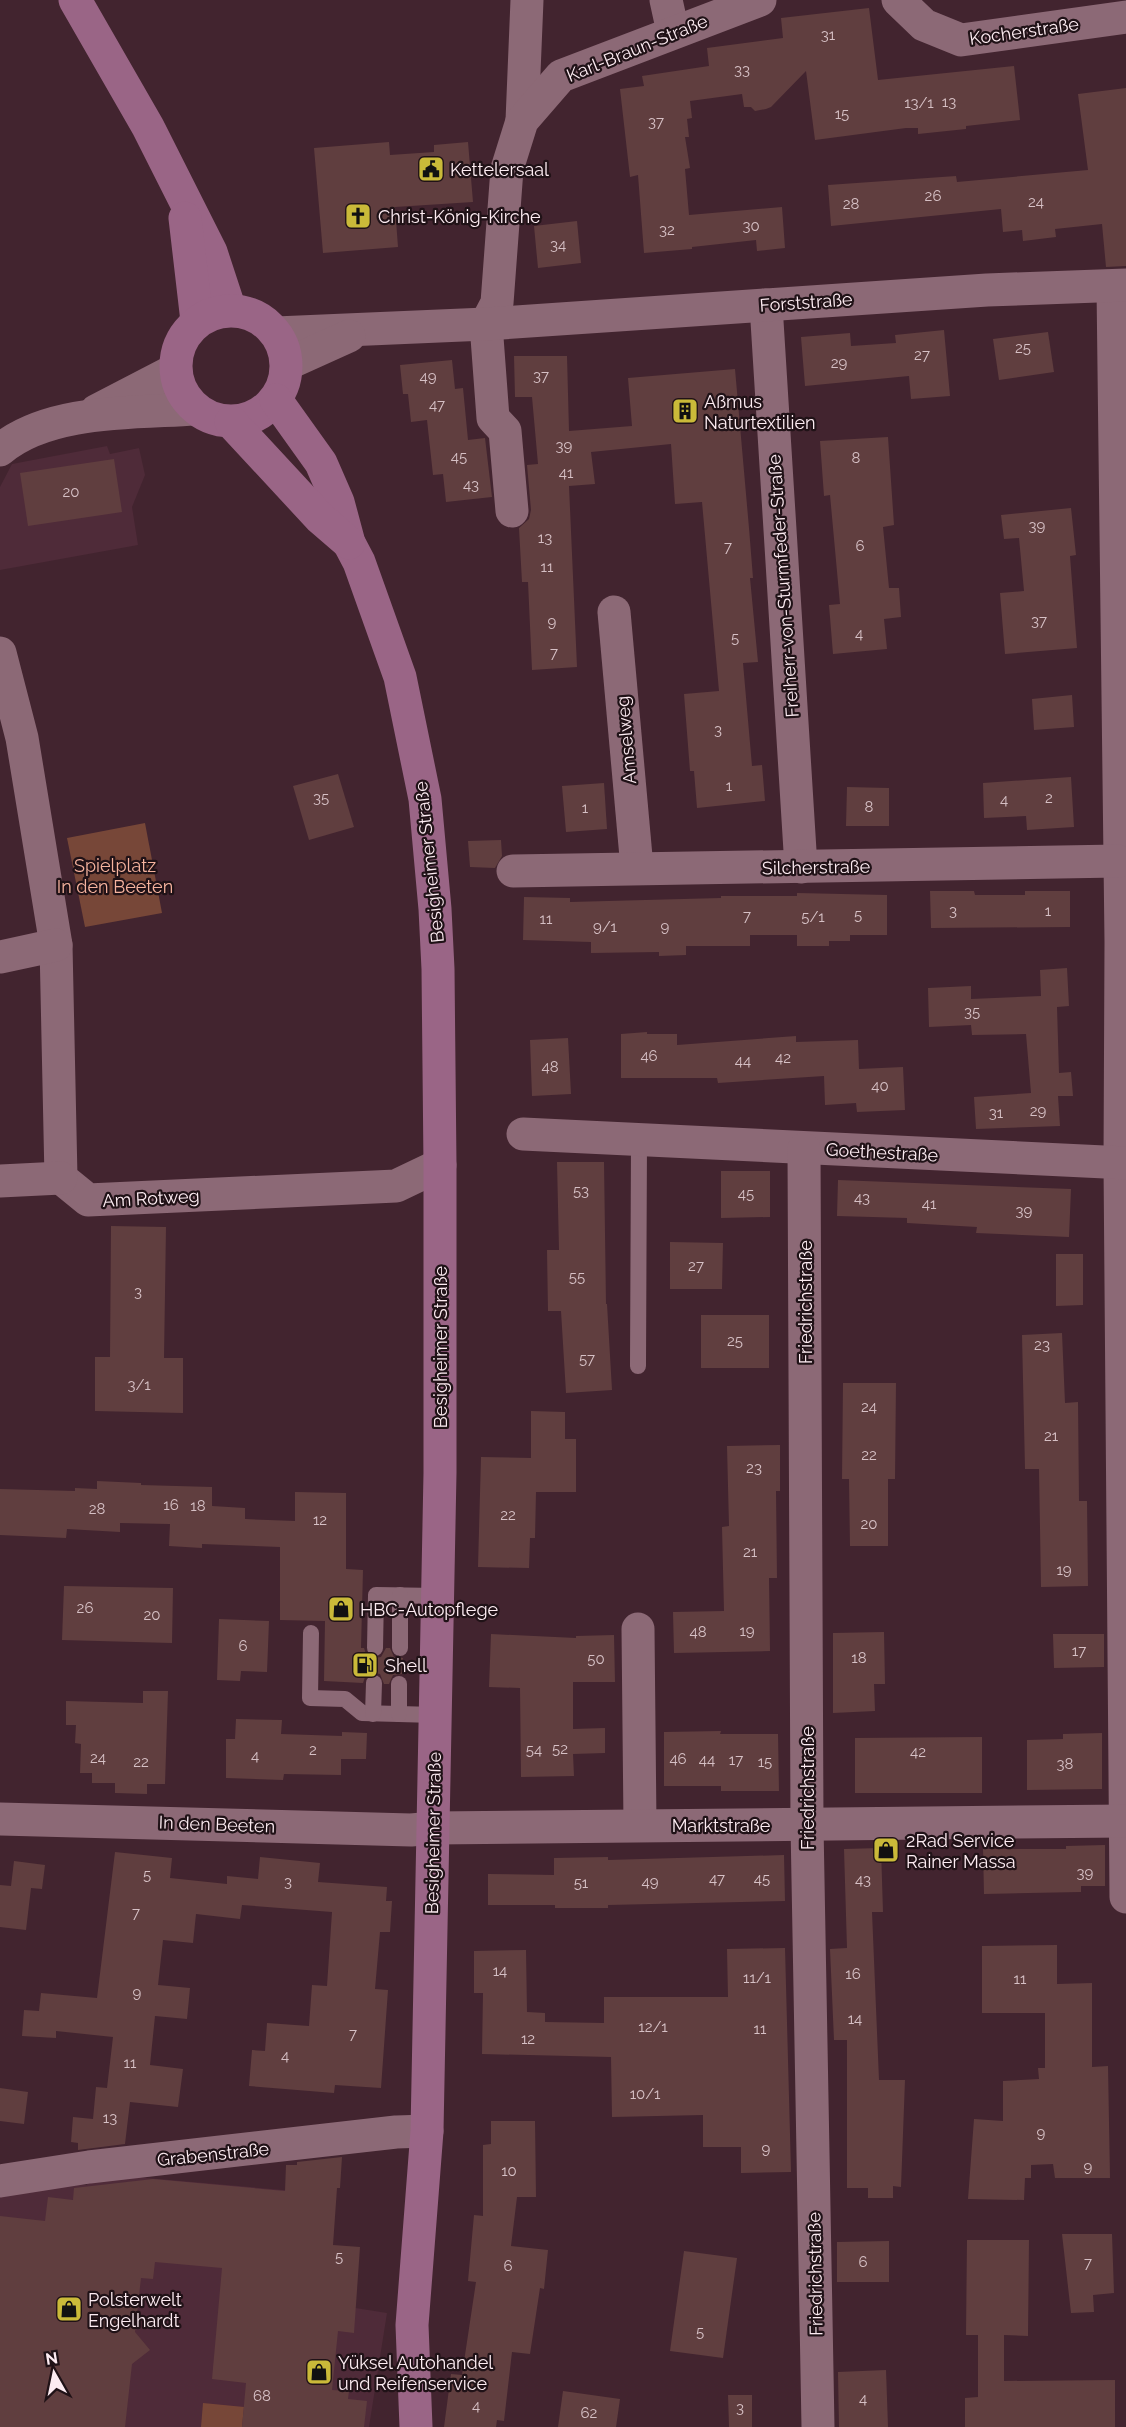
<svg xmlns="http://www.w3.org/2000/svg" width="1126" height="2427" font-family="Raleway,sans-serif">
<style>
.built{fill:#4f2b39}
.green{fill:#774738}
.building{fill:#603e3f}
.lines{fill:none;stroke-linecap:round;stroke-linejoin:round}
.service{stroke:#8c6976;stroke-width:16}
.minor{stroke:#8c6976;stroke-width:33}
.secondary{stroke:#9a6586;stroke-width:33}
.labels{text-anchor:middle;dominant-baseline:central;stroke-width:4.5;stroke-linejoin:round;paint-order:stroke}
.number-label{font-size:15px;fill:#d6c0c5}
.street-label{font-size:18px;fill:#fdecf2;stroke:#201217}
.poi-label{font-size:18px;fill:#fdecf2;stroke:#201217;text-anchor:start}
.park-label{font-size:18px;fill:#f6b39e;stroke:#201217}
</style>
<rect width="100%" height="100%" fill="#42242f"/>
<g class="built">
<polygon points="107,446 110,454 139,448 145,475 132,507 138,545 0,570 0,487 12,464"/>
<polygon points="89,2173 306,2192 299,2299 387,2313 369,2427 0,2427 0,2194 74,2184 87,2185"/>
</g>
<g class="green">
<polygon points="145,823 162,913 85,927 67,838"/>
<polygon points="203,2403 244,2407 242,2427 201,2427"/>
</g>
<g class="building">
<polygon points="869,8 878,80 1014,66 1020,120 966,126 966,129 918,134 918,128 906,128 815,140 806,71 771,107 766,109 755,111 751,107 744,107 742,94 690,101 692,118 687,119 689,137 685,137 690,168 685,169 689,215 782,207 785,248 757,251 756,240 692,247 692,249 644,253 638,175 630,177 620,89 644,86 642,76 709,66 707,48 783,38 781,18"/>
<polygon points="1126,88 1126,266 1106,267 1102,224 1055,229 1056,237 1023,241 1022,230 1003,232 1001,209 831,226 828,185 956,176 957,182 1088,170 1078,94"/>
<polygon points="389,142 390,155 434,152 434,145 468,142 473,202 395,207 398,247 323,253 314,148"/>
<polygon points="577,221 581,263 538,268 534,226"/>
<polygon points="944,330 950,396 911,399 909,376 805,386 801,337 850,333 851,346 896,343 895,335"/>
<polygon points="1048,332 1054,372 999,380 993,339"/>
<polygon points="514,356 567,356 569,431 632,426 628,378 735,369 749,528 753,578 750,578 758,662 743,663 752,766 762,765 765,801 697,808 694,771 690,771 684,694 719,691 702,502 675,504 671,444 591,452 595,484 569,486 577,667 532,670 528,582 522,582 519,528 529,519 531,510 527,465 538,464 532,397 515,397"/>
<polygon points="452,360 455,389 463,388 468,440 485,438 492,497 446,502 443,474 433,475 427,420 411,422 408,394 403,394 400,365"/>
<polygon points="888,437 894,525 883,527 889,588 899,588 901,617 884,619 887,649 833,654 829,605 840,604 830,495 824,496 820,441"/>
<polygon points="114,459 122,512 28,526 20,473"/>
<polygon points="1071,508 1076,555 1070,556 1077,648 1005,654 1000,593 1024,591 1019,538 1004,539 1001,515"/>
<polygon points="1072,695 1074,727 1034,730 1032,699"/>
<polygon points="338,774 354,827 309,840 293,786"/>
<polygon points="1071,777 1074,827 1027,830 1026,816 984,818 983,783"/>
<polygon points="604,783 607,829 566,832 562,786"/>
<polygon points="847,787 889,788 889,826 846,826"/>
<polygon points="501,840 502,856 495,868 470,867 468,841"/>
<polygon points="930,891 974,891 975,895 1025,895 1025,891 1070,891 1070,927 931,928"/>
<polygon points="797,893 887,895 887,935 850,935 850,941 829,941 829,946 797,946 797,935 750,935 750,946 686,946 686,955 659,956 659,952 591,953 591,942 523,940 524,897 570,898 570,902 721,898 721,896 797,896"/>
<polygon points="1067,968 1069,1006 1057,1007 1059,1073 1071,1072 1073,1096 1058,1096 1060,1126 976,1129 974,1097 1031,1093 1026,1034 972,1035 971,1025 929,1027 928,988 971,986 971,999 1041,996 1040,970"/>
<polygon points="647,1032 647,1034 677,1034 677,1045 796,1036 796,1042 858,1040 859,1069 903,1067 905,1110 857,1112 856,1103 825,1105 824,1076 718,1083 717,1078 621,1078 621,1034"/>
<polygon points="568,1038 571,1094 532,1096 530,1040"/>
<polygon points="557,1162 604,1162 606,1304 607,1304 612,1390 566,1393 561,1311 548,1311 547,1250 559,1250"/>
<polygon points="721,1171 770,1171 770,1217 721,1218"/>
<polygon points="838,1180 1071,1189 1069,1237 976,1233 977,1227 907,1223 907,1218 837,1216"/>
<polygon points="111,1226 166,1227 164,1358 183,1358 183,1413 95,1411 95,1357 110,1357"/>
<polygon points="670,1242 723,1243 722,1289 670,1289"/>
<polygon points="1056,1254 1083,1254 1083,1305 1056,1306"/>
<rect x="701" y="1315" width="68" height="53"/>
<polygon points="1062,1333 1065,1403 1078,1402 1079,1501 1087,1501 1088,1586 1041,1587 1039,1469 1025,1469 1022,1335"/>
<polygon points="843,1383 896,1383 895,1479 888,1479 888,1546 850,1546 849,1479 842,1479"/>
<polygon points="531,1411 565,1412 565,1439 576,1439 576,1492 536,1492 535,1538 530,1538 529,1568 478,1567 481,1457 531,1458"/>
<polygon points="780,1445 780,1491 776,1491 777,1578 769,1578 770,1651 674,1653 673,1612 724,1611 722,1527 729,1526 727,1446"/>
<polygon points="97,1481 141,1483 141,1485 212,1487 212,1506 245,1508 245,1519 268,1520 295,1521 295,1492 346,1493 346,1569 363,1570 361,1648 364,1648 366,1654 374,1658 381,1657 386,1648 390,1648 394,1657 403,1658 402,1674 393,1675 389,1684 384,1684 380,1674 374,1673 365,1677 363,1683 324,1681 325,1621 280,1620 280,1547 202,1544 202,1548 169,1546 170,1524 120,1523 120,1532 67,1529 66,1538 0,1535 0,1489 75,1491 75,1488 97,1489"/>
<polygon points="64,1586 173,1588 172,1643 62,1640"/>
<polygon points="219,1619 269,1621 267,1672 241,1671 240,1681 217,1680"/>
<polygon points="884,1632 885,1684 874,1684 875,1711 833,1713 833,1633"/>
<polygon points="491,1634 576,1638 576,1636 614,1635 615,1682 573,1682 573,1729 605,1728 605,1753 573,1754 574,1776 521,1777 520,1688 489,1687"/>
<polygon points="1053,1634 1104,1634 1104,1667 1054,1668"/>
<polygon points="143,1691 168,1691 165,1784 147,1784 147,1794 115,1793 115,1783 92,1783 92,1773 80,1773 81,1744 75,1743 76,1725 66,1725 66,1701 143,1703"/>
<polygon points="236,1719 282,1720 281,1734 342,1736 342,1732 367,1733 366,1759 341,1759 341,1775 284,1774 283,1780 226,1778 226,1739 235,1739"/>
<polygon points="721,1731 720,1734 778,1734 779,1791 721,1791 721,1786 664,1786 664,1732"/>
<polygon points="1102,1733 1102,1789 1027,1790 1027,1740 1063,1739 1063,1734"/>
<polygon points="982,1737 982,1793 855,1793 855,1738"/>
<polygon points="1105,1845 1105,1886 1081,1886 1081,1892 984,1894 983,1849 1066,1849 1066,1846"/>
<polygon points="881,1848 883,1912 872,1912 879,2080 905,2080 901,2187 893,2186 893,2198 868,2198 868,2188 847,2188 847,2040 834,2040 830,1949 847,1948 844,1849"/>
<polygon points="115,1852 172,1858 170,1878 227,1884 227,1876 258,1879 260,1857 320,1863 318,1882 387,1887 386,1901 392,1901 390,1932 380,1932 375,1989 388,1990 381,2088 335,2085 334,2093 249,2086 252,2050 265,2051 267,2023 309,2026 312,1985 327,1986 332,1912 242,1905 240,1919 196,1914 193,1943 163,1940 158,1985 190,1988 187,2019 155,2016 150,2065 183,2069 178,2107 130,2102 125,2144 78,2150 78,2143 71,2142 73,2117 93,2119 96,2087 107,2088 113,2037 56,2031 56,2038 22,2036 24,2010 39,2011 41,1993 97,1998"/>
<polygon points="784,1855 785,1901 608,1905 608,1908 555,1908 555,1905 488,1905 488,1874 554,1875 554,1858 608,1857 608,1860"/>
<polygon points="14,1861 45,1865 42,1889 31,1888 26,1930 0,1927 0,1885 11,1886"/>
<polygon points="1057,1945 1057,1984 1092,1983 1092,2067 1108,2066 1110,2178 1055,2178 1053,2164 1031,2165 1031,2178 1025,2178 1024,2200 968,2199 974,2119 1003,2121 1003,2081 1039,2079 1038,2068 1045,2068 1045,2013 982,2013 982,1946"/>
<polygon points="785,1948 791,2172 741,2173 741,2147 703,2147 703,2115 612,2117 611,2057 482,2054 483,1993 474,1993 474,1951 526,1950 527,2012 545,2013 545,2022 604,2023 604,1997 728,1997 727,1949"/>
<polygon points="0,2088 28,2092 24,2124 0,2121"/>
<polygon points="491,2121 535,2121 536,2197 517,2197 511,2246 548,2250 544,2289 540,2288 530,2354 512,2352 504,2421 497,2420 496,2427 444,2427 451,2374 462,2375 476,2282 468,2281 474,2215 483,2216 483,2145 491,2144"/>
<polygon points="342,2157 340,2188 337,2188 333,2245 360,2247 354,2333 338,2331 332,2390 349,2391 348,2399 367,2401 364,2427 242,2427 246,2383 212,2379 222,2268 155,2262 153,2279 141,2278 135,2332 150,2350 132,2364 125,2427 0,2427 0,2216 45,2221 48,2197 73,2200 74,2188 153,2179 285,2191 286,2165 297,2165 297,2162"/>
<polygon points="1062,2234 1112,2234 1114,2293 1093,2295 1094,2312 1071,2313"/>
<polygon points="967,2240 1029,2240 1028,2336 1004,2335 1004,2381 1115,2380 1115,2427 965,2427 965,2398 978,2397 978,2335 966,2335"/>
<polygon points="889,2241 889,2282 837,2282 837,2242"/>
<polygon points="684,2251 737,2258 723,2358 670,2351"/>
<polygon points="886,2370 888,2427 839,2427 838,2372"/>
<polygon points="563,2391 620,2399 616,2427 558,2427"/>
<polygon points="728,2395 752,2395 752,2427 729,2427"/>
</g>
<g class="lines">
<g class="service">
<polyline points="638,1366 639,1141"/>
<polyline points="311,1633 310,1698 345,1699 362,1713 435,1715"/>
<polyline points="375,1648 376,1595 437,1596"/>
<polyline points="400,1648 400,1595"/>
<polyline points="373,1714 374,1683"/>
<polyline points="399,1714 399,1684"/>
</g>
<g class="minor">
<polyline points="666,0 673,32"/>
<polyline points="898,0 924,25 961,40 1126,17"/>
<polyline points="522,121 527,0"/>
<polyline points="1113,287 1121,942 1120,1163 1126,1897"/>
<polyline points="766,305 801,867"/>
<polyline points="486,324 497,303 507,169 522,121 561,76 760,0"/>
<polyline points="486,324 493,418 505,431 512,511"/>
<polyline points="276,333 486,324 987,290 1126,285"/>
<polyline points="287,364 349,336"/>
<polyline points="96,411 175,370"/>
<path d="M0 450C48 409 135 413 195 409"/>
<polyline points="614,612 637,868"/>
<polyline points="0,653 22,738 56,945 61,1178 88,1200 396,1186 440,1165"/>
<polyline points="513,871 1118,861"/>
<polyline points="0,957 56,945"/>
<polyline points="523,1134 1126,1163"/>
<polyline points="804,1149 807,1825 818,2427"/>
<polyline points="0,1181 61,1178"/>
<polyline points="638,1629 640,1825"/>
<polyline points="0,1819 411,1830 434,1828 1126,1821"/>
<polyline points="0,2181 89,2167 396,2132 427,2131"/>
</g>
<g class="secondary">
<polyline points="75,0 148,127 211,252 230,310"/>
<polyline points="185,218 197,321"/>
<circle cx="231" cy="366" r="55"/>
<polyline points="276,400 321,463 338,502 349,543 359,562 400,677 425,799 435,909 438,969 440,1165 440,1473 427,2131 412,2325 416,2427"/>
<polyline points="231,422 320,518 349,543"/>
</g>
</g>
<defs>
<symbol id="civic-square" viewBox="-11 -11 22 22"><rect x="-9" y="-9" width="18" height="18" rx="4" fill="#caba39" stroke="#201217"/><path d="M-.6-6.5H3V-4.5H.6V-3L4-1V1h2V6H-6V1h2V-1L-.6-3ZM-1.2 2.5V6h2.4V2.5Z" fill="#111"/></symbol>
<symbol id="church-square" viewBox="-11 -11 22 22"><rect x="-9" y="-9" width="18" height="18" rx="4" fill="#caba39" stroke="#201217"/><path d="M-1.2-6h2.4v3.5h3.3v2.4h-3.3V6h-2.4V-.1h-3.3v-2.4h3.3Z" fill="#111"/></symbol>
<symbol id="building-square" viewBox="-11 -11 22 22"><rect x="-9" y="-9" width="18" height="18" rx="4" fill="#caba39" stroke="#201217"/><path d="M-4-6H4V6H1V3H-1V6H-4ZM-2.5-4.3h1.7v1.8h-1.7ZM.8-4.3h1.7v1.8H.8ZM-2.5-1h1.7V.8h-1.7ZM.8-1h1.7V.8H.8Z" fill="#111"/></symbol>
<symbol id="shop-square" viewBox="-11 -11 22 22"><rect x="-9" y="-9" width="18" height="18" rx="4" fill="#caba39" stroke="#201217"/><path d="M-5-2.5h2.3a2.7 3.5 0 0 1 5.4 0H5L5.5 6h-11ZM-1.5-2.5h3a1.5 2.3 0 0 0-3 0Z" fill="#111"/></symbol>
<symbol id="fuel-square" viewBox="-11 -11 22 22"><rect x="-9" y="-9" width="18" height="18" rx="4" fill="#caba39" stroke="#201217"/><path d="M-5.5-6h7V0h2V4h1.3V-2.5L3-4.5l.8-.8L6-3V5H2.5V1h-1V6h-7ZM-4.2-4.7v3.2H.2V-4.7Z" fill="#111"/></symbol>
</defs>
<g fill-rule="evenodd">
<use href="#civic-square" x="416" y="154" width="30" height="30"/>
<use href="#church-square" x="343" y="201" width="30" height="30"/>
<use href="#building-square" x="670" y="396" width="30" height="30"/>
<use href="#shop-square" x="326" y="1594" width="30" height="30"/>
<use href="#fuel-square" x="350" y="1650" width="30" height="30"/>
<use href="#shop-square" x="871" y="1835" width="30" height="30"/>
<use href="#shop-square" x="54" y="2294" width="30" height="30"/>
<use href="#shop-square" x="304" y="2357" width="30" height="30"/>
</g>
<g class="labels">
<g class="number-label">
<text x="828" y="35">31</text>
<text x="742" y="70">33</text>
<text x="949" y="102">13</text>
<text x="919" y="103">13/1</text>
<text x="842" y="114">15</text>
<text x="656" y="122">37</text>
<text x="933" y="196">26</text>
<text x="1036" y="202">24</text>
<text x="851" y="204">28</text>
<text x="751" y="226">30</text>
<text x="667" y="230">32</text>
<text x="558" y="245">34</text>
<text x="1023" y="348">25</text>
<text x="922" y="355">27</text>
<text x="839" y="363">29</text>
<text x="541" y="376">37</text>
<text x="428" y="377">49</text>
<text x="437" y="405">47</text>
<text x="564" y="446">39</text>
<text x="459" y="457">45</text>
<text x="856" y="458">8</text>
<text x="566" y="473">41</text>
<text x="471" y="485">43</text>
<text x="71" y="492">20</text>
<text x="1037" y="526">39</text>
<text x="545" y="538">13</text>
<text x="860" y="546">6</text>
<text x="728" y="547">7</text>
<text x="547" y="567">11</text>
<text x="1039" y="621">37</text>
<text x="552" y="622">9</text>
<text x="859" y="634">4</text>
<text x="735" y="638">5</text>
<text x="554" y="653">7</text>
<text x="718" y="730">3</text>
<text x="729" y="786">1</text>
<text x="321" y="798">35</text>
<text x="1049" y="798">2</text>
<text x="1004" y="800">4</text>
<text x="869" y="807">8</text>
<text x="585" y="808">1</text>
<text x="953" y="911">3</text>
<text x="1048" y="911">1</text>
<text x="858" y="915">5</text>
<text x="747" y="916">7</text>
<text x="813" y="917">5/1</text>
<text x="546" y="919">11</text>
<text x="605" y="927">9/1</text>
<text x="665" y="927">9</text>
<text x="972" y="1012">35</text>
<text x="649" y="1056">46</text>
<text x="783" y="1058">42</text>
<text x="743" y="1061">44</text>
<text x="550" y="1067">48</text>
<text x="880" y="1086">40</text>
<text x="1038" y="1111">29</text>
<text x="996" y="1113">31</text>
<text x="581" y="1191">53</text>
<text x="746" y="1194">45</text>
<text x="862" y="1198">43</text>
<text x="929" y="1204">41</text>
<text x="1024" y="1211">39</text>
<text x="696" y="1266">27</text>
<text x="577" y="1277">55</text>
<text x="138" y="1292">3</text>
<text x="735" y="1341">25</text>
<text x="1042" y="1345">23</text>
<text x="587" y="1359">57</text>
<text x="139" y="1385">3/1</text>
<text x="869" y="1407">24</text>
<text x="1051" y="1436">21</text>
<text x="869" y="1455">22</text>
<text x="754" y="1468">23</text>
<text x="171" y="1505">16</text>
<text x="198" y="1506">18</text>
<text x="97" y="1509">28</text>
<text x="508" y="1515">22</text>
<text x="320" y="1520">12</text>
<text x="869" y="1524">20</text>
<text x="750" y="1552">21</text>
<text x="1064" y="1570">19</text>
<text x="85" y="1608">26</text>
<text x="152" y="1615">20</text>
<text x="747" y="1631">19</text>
<text x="698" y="1632">48</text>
<text x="243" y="1646">6</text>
<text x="1079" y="1651">17</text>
<text x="859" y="1658">18</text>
<text x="596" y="1659">50</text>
<text x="560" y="1749">52</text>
<text x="313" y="1750">2</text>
<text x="534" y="1750">54</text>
<text x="918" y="1752">42</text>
<text x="255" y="1756">4</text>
<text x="98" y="1758">24</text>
<text x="678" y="1759">46</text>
<text x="707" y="1760">44</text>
<text x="736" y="1760">17</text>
<text x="141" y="1762">22</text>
<text x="765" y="1762">15</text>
<text x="1065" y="1764">38</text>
<text x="1085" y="1873">39</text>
<text x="147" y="1875">5</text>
<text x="717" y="1879">47</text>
<text x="762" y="1879">45</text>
<text x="863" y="1880">43</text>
<text x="288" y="1882">3</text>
<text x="650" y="1882">49</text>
<text x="581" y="1883">51</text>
<text x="136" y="1913">7</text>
<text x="500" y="1971">14</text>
<text x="853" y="1974">16</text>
<text x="757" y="1978">11/1</text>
<text x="1020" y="1979">11</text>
<text x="137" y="1993">9</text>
<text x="855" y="2019">14</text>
<text x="653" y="2027">12/1</text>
<text x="760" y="2029">11</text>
<text x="353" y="2034">7</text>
<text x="528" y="2039">12</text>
<text x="285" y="2056">4</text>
<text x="130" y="2063">11</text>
<text x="645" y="2094">10/1</text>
<text x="110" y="2118">13</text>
<text x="1041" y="2133">9</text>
<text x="766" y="2149">9</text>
<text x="1088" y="2167">9</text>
<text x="509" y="2171">10</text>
<text x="339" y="2257">5</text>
<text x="863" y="2262">6</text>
<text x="1088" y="2263">7</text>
<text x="508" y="2266">6</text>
<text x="700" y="2332">5</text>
<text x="262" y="2396">68</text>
<text x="863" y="2399">4</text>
<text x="476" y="2406">4</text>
<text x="740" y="2408">3</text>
<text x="589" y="2413">62</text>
</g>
<g class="street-label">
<text transform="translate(1024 31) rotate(-8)">Kocherstraße</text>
<text transform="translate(637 48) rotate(-22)">Karl-Braun-Straße</text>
<text transform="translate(806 302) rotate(-4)">Forststraße</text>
<text transform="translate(783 586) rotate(-94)">Freiherr-von-Sturmfeder-Straße</text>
<text transform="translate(626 740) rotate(-95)">Amselweg</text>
<text transform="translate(429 862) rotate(-96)">Besigheimer Straße</text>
<text transform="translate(816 867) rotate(-1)">Silcherstraße</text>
<text transform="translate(882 1152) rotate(3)">Goethestraße</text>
<text transform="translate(151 1198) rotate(-3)">Am Rotweg</text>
<text transform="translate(805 1302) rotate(-90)">Friedrichstraße</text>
<text transform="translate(440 1347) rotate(-90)">Besigheimer Straße</text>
<text transform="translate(807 1788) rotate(-90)">Friedrichstraße</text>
<text transform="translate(217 1824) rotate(2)">In den Beeten</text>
<text x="721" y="1825">Marktstraße</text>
<text transform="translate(433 1833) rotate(-89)">Besigheimer Straße</text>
<text transform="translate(213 2154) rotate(-6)">Grabenstraße</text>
<text transform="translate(815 2274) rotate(-91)">Friedrichstraße</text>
</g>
<g class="poi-label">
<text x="450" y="169">Kettelersaal</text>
<text x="378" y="216">Christ-König-Kirche</text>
<text x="704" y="401">Aßmus<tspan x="704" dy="21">Naturtextilien</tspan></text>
<text x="360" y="1609">HBC-Autopflege</text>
<text x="385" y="1665">Shell</text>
<text x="906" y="1840">2Rad Service<tspan x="906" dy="21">Rainer Massa</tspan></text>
<text x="88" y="2299">Polsterwelt<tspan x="88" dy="21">Engelhardt</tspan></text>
<text x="338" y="2362">Yüksel Autohandel<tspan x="338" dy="21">und Reifenservice</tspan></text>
</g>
<g class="park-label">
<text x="115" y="865">Spielplatz<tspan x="115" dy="21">In den Beeten</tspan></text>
</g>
</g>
<g transform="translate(54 2373) rotate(351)" stroke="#201217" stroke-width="4.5" paint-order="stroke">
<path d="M0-4.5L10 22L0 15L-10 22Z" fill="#fdecf2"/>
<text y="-9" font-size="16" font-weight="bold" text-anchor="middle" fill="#fdecf2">N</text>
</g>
</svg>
